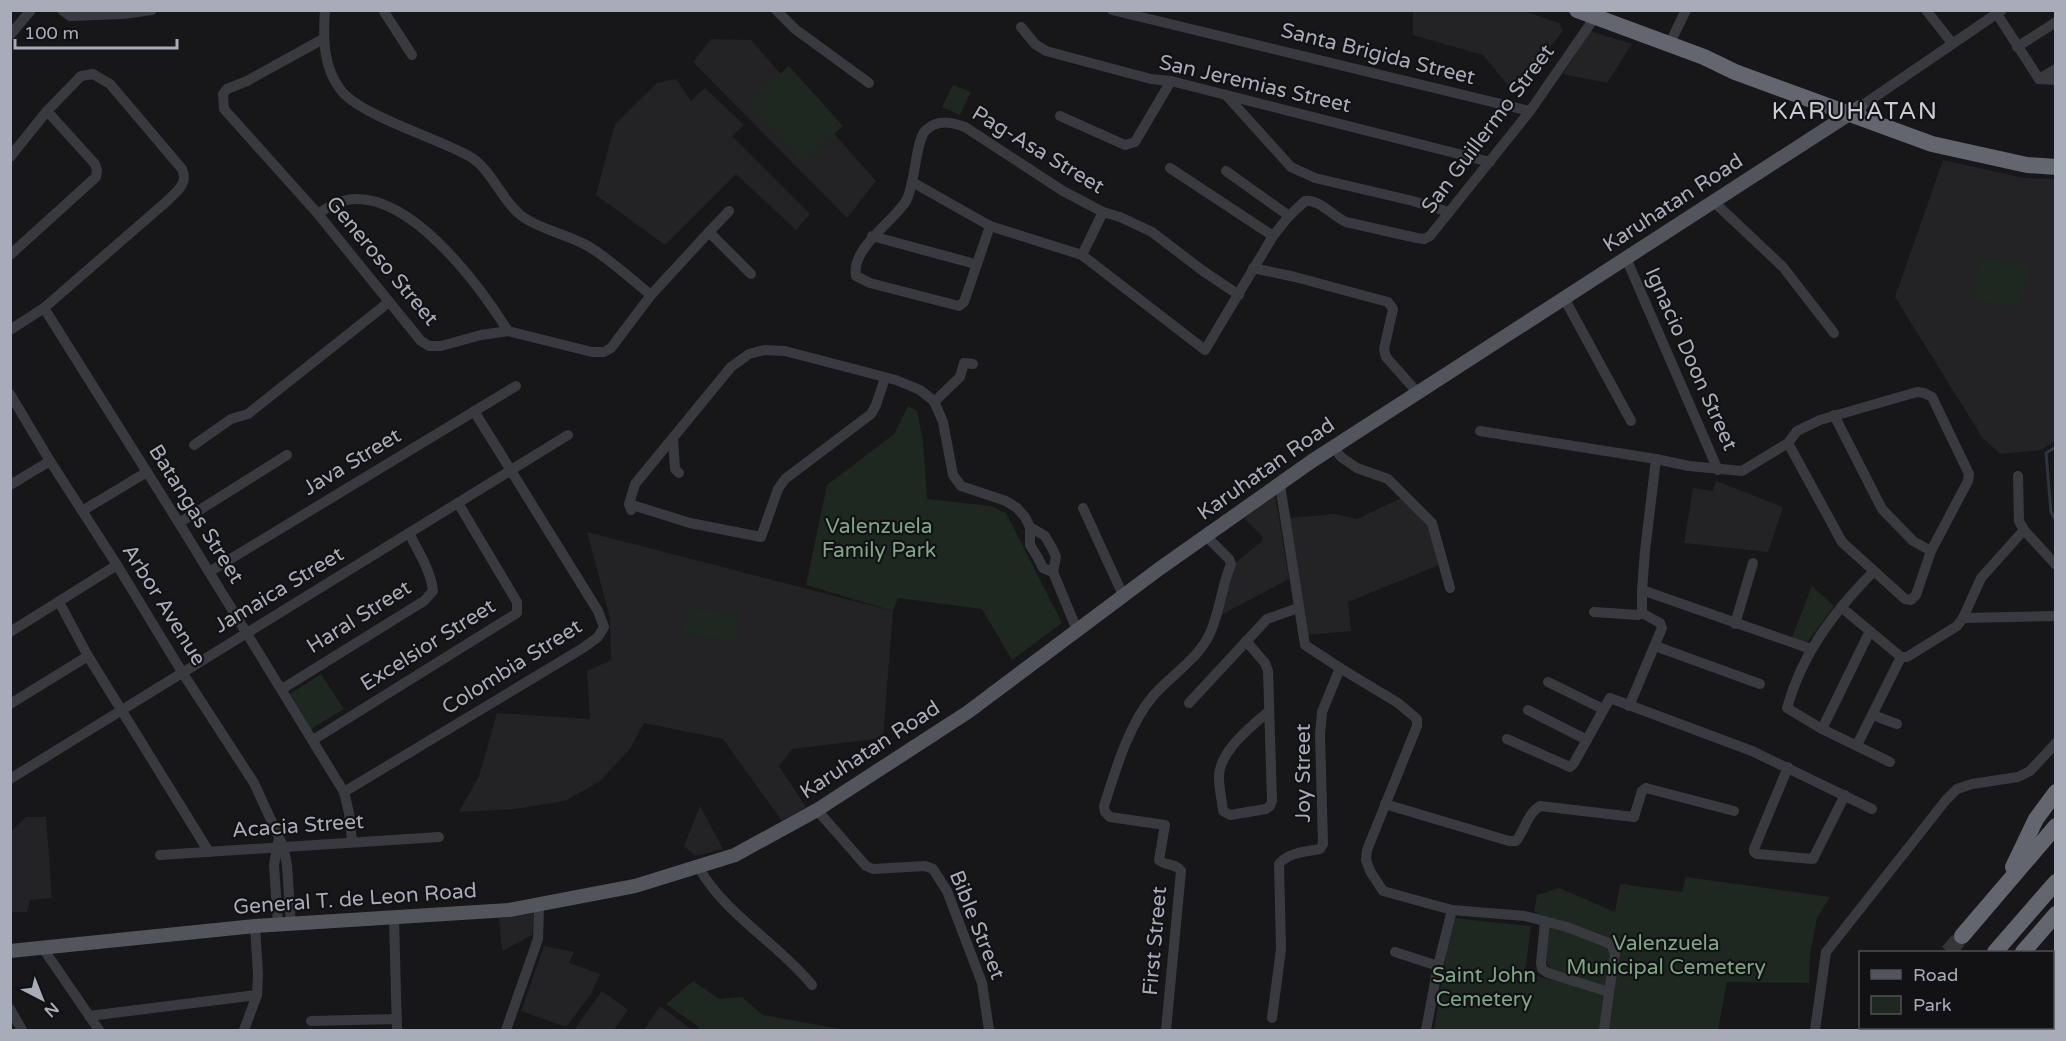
<svg xmlns="http://www.w3.org/2000/svg" width="2066" height="1041" font-family="'Varela Round',sans-serif">
<style>
.built{fill:#232326}
.green{fill:#1e2720}
.lines{fill:none;stroke-linecap:round;stroke-linejoin:round}
.stream{stroke:#2c343d;stroke-width:3}
.highway-tunnel{stroke:#343539;stroke-width:16;stroke-dasharray:16 8;stroke-linecap:butt}
.minor{stroke:#393a40;stroke-width:10}
.major{stroke:#53555d;stroke-width:14}
.highway{stroke:#63656f;stroke-width:16}
.labels{text-anchor:middle;dominant-baseline:central;stroke-width:4.5;stroke-linejoin:round;paint-order:stroke}
.street-label{font-size:21px;fill:#a8acb9;stroke:#121214}
.park-label{font-size:21px;fill:#7ea584;stroke:#121214}
.quarter-label{font-size:24px;letter-spacing:1.5px;fill:#c9ccd5;stroke:#121214}
</style>
<rect width="100%" height="100%" fill="#171719"/>
<g class="built">
<polygon points="1413,11 1524,11 1559,23 1563,31 1546,52 1531,77 1519,89 1507,84 1483,55 1413,35"/>
<polygon points="1590,31 1632,44 1607,83 1563,74"/>
<polygon points="711,39 751,40 876,181 847,218 693,62"/>
<polygon points="676,79 691,101 705,88 744,125 732,136 810,214 796,230 736,174 665,245 596,195 615,124 657,83"/>
<polygon points="1943,160 2024,178 2055,179 2055,441 2041,450 2000,454 1982,437 1895,297"/>
<polygon points="1716,481 1783,507 1768,552 1684,543 1693,488 1713,491"/>
<polygon points="1275,495 1289,579 1221,615 1232,566 1262,541 1263,537 1243,517"/>
<polygon points="1403,497 1430,524 1439,565 1348,602 1351,631 1306,635 1289,518 1335,514 1357,519"/>
<polygon points="587,532 893,611 883,738 792,749 779,766 806,807 782,821 723,739 644,723 630,749 600,781 565,801 515,809 459,812 479,776 497,713 590,719 587,671 611,660 610,618"/>
<polygon points="700,806 723,849 695,856 684,846"/>
<polygon points="26,817 46,817 52,898 30,900 27,912 11,912 11,832"/>
<polygon points="534,913 532,935 502,951 499,918"/>
<polygon points="544,946 574,952 569,963 600,974 591,994 566,1027 521,1011"/>
<polygon points="602,991 628,1010 614,1030 574,1030"/>
<polygon points="660,1006 692,1030 644,1030"/>
</g>
<g class="green">
<polygon points="789,66 843,126 802,163 748,104"/>
<polygon points="953,85 971,92 960,115 942,107"/>
<polygon points="1981,258 2030,266 2019,307 1972,299"/>
<polygon points="908,406 917,411 923,441 927,499 991,506 1006,513 1062,623 1012,660 982,609 898,598 893,611 806,585 827,485 894,434"/>
<polygon points="1812,586 1834,606 1806,644 1792,637"/>
<polygon points="688,608 739,615 735,641 684,634"/>
<polygon points="321,674 344,709 311,729 290,694"/>
<path d="M1686 877 1830 897 1817 918 1810 954 1809 983 1727 982 1718 1030H1608L1611 989 1554 973 1547 963C1545 944 1552 924 1534 911L1537 895 1559 888 1615 912 1620 884 1682 892Z"/>
<polygon points="1452,918 1531,926 1525,973 1603,993 1600,1030 1434,1030"/>
<polygon points="693,981 719,999 742,997 763,1015 846,1030 697,1030 699,1027 666,1004"/>
<polygon points="2055,984 2055,1030 2018,1030 2020,1028 2052,1028 2053,988"/>
</g>
<g class="lines">
<polyline class="stream" points="2056,447 2046,453 2051,512 2056,521"/>
<polyline class="highway-tunnel" points="1948,952 1962,936"/>
<g class="minor">
<polyline points="62,10 70,16 123,14 152,10"/>
<path d="M325 10C323 38 323 66 340 89 358 115 438 138 469 156 492 169 502 202 523 217 542 230 566 234 586 245 605 255 632 280 651 295"/>
<polyline points="383,10 412,55"/>
<polyline points="776,10 795,29 869,83"/>
<polyline points="1112,10 1530,111"/>
<polyline points="1926,10 1952,43"/>
<polyline points="1997,14 2039,79 2056,80"/>
<polyline points="1021,27 1035,44 1046,51 1151,79 1171,81 1490,162"/>
<polyline points="10,35 31,10"/>
<polyline points="323,39 247,81 227,89 223,94 224,109 318,214 421,341 429,346 441,346 481,335 508,331 592,352 604,352 611,348 651,295 709,232 751,274"/>
<polyline points="1669,45 1686,10"/>
<polyline points="2017,47 2056,22"/>
<polyline points="2039,79 2056,69"/>
<polyline points="1226,95 1291,167 1315,178 1413,201 1449,212"/>
<polyline points="1860,107 2002,10"/>
<polyline points="1060,116 1125,145 1135,142 1171,81"/>
<path d="M10 157 47 111 81 76 93 74 110 84 182 169C189 184 176 192 166 202L44 308 10 330"/>
<polyline points="1170,168 1273,236"/>
<polyline points="1226,171 1289,216"/>
<path d="M914 183 990 226 1082 255 1205 350 1273 236 1289 216 1305 201C1319 199 1333 216 1346 222L1417 238 1424 239 1430 236 1530 111 1595 17"/>
<polyline points="1714,202 1783,267 1834,333"/>
<path d="M318 214C325 209 333 204 342 201 406 184 479 285 508 331"/>
<path d="M990 226 964 302 959 306 870 283 856 276C851 248 893 222 906 201 916 183 915 140 926 130 938 119 951 122 965 127L1063 191 1103 212 1120 217 1152 232 1203 271 1239 295"/>
<polyline points="709,232 729,211"/>
<polyline points="872,236 975,264"/>
<polyline points="10,255 96,177 97,170 95,164 47,111"/>
<polyline points="1082,255 1103,212"/>
<polyline points="1626,258 1718,470"/>
<polyline points="1253,268 1295,277 1388,302 1393,309 1384,349 1386,357 1417,392"/>
<polyline points="1564,298 1631,421"/>
<polyline points="44,308 179,523 344,792 349,813 352,841"/>
<polyline points="10,394 50,461 117,565 182,672 254,783 283,846 287,865 291,925"/>
<polyline points="934,402 960,377 964,363 973,364"/>
<polyline points="1834,415 1882,509 1913,541 1931,551"/>
<polyline points="1480,431 1656,459 1689,466 1742,471 1788,443 1797,431 1820,420 1917,392 1924,393 1932,397 1969,474 1968,481 1931,551 1916,595 1911,600 1905,599 1842,542 1788,443"/>
<polyline points="673,438 675,469 679,473"/>
<polyline points="194,445 231,419 248,414 389,302"/>
<polyline points="1333,447 1341,457 1357,468 1388,479 1432,523 1450,588"/>
<polyline points="2018,476 2019,521 2024,530 2056,565"/>
<polyline points="10,485 50,461"/>
<polyline points="1280,485 1305,645 1340,668 1398,703 1417,719 1417,726 1367,850 1366,860 1370,871 1383,891 1452,910 1525,916 1567,927 1611,944 1615,954 1609,992"/>
<polyline points="629,504 690,523 761,537 778,489 785,479 871,414 876,405 885,378"/>
<polyline points="1083,508 1123,595"/>
<polyline points="631,510 629,504 635,484 731,367 749,354 764,350 785,351 896,380 920,390 934,401 943,422 953,475 961,486 1006,501 1017,508 1025,517 1030,527 1030,545 1038,558 1043,568 1053,572"/>
<polyline points="82,511 147,472"/>
<polyline points="179,523 287,455"/>
<polyline points="1030,527 1045,536 1053,550 1056,557 1053,572 1077,630"/>
<polyline points="209,572 516,386"/>
<path d="M1873 572C1834 612 1802 653 1787 708L1822 729 1890 762"/>
<polyline points="1642,590 1811,649"/>
<polyline points="59,602 88,656 209,852"/>
<polyline points="1841,607 1901,657 1907,657 1957,626 1963,618 2056,616"/>
<polyline points="1594,612 1638,615 1642,613"/>
<polyline points="1642,613 1642,590 1645,551 1656,459"/>
<polyline points="1963,618 1981,578 2024,530"/>
<polyline points="1735,624 1753,563"/>
<polyline points="10,632 117,565"/>
<path d="M1246 641 1265 663 1268 671 1272 801 1270 806 1266 809 1230 815 1223 811C1222 800 1219 789 1219 778 1218 753 1250 727 1268 712"/>
<polyline points="1655,646 1760,684"/>
<polyline points="1548,682 1603,709"/>
<path d="M282 689 424 601 433 591C431 571 418 551 409 533"/>
<polyline points="1189,703 1267,619 1298,608"/>
<polyline points="10,704 88,656"/>
<polyline points="1629,706 1662,628 1660,623 1642,613"/>
<polyline points="1528,710 1587,740"/>
<polyline points="1873,715 1897,724"/>
<polyline points="1822,729 1870,631"/>
<polyline points="1507,739 1570,767 1574,763 1610,698 1752,751 1872,809"/>
<polyline points="313,740 517,613 517,602 458,503"/>
<polyline points="1857,745 1901,657"/>
<polyline points="1788,767 1754,849 1754,852 1757,854 1813,859 1845,795"/>
<polyline points="10,779 568,435"/>
<polyline points="344,792 583,648 598,637 604,627 598,611 474,411"/>
<path d="M1385 804 1509 841H1516C1525 830 1527 814 1540 806L1634 817 1642 791 1646 788 1734 811"/>
<polyline points="817,810 866,866 873,869 925,866 933,869 947,891 982,983 989,1030"/>
<polyline points="160,855 439,837"/>
<path d="M698 866C723 913 779 944 812 985"/>
<polyline points="394,919 397,1030"/>
<polyline points="1545,922 1541,963 1542,969 1548,973 1609,992 1604,1030"/>
<polyline points="278,925 274,865 278,842"/>
<polyline points="42,947 99,1030"/>
<polyline points="1395,952 1438,966"/>
<polyline points="2052,963 2056,959"/>
<polyline points="10,1009 22,1030"/>
<polyline points="89,1016 257,995"/>
<path d="M1272 1018 1281 949 1279 864C1289 852 1305 852 1320 849L1323 844 1320 734 1322 712 1340 668"/>
<polyline points="311,1021 397,1019"/>
<polyline points="244,1030 257,995 258,974 255,926"/>
<polyline points="506,1030 538,939 539,906"/>
<path d="M1166 1030 1181 871C1176 863 1165 866 1159 860L1165 825 1110 817 1105 812 1104 806C1116 769 1128 726 1153 696 1172 674 1200 658 1211 631 1220 610 1222 585 1231 564L1229 559 1206 536"/>
<polyline points="1426,1030 1438,966 1452,910"/>
<polyline points="1815,1030 1826,952 1946,800 1957,789 1972,784 2018,777 2030,771 2056,743"/>
<polyline points="1995,1030 1998,1028"/>
</g>
<polyline class="major" points="10,951 255,926 509,910 635,886 735,855 817,810 968,712 1159,569 1312,461 1860,107"/>
<g class="highway">
<polyline points="1577,10 1704,57 1735,72 1932,144 2027,165 2056,167"/>
<polyline points="2013,867 2036,819 2056,792"/>
<polyline points="1962,936 2056,826"/>
<polyline points="1995,952 2056,882"/>
<polyline points="2023,952 2056,914"/>
<polyline points="1889,1030 1892,1028"/>
<polyline points="1930,1030 1932,1028"/>
<polyline points="1956,1030 1959,1028"/>
</g>
</g>
<g class="labels">
<g class="street-label">
<text transform="translate(1378 54) rotate(14)">Santa Brigida Street</text>
<text transform="translate(1255 84) rotate(13)">San Jeremias Street</text>
<text transform="translate(1488 129) rotate(-53)">San Guillermo Street</text>
<text transform="translate(1038 150) rotate(31)">Pag-Asa Street</text>
<text transform="translate(1673 203) rotate(-33)">Karuhatan Road</text>
<text transform="translate(382 261) rotate(50)">Generoso Street</text>
<text transform="translate(1691 359) rotate(66)">Ignacio Doon Street</text>
<text transform="translate(352 462) rotate(-31)">Java Street</text>
<text transform="translate(1266 469) rotate(-35)">Karuhatan Road</text>
<text transform="translate(196 514) rotate(58)">Batangas Street</text>
<text transform="translate(279 590) rotate(-31)">Jamaica Street</text>
<text transform="translate(164 605) rotate(58)">Arbor Avenue</text>
<text transform="translate(359 617) rotate(-32)">Haral Street</text>
<text transform="translate(428 645) rotate(-32)">Excelsior Street</text>
<text transform="translate(512 667) rotate(-32)">Colombia Street</text>
<text transform="translate(870 750) rotate(-33)">Karuhatan Road</text>
<text transform="translate(1303 773) rotate(-90)">Joy Street</text>
<text transform="translate(298 826) rotate(-4)">Acacia Street</text>
<text transform="translate(355 899) rotate(-4)">General T. de Leon Road</text>
<text transform="translate(977 925) rotate(68)">Bible Street</text>
<text transform="translate(1155 941) rotate(-85)">First Street</text>
</g>
<g class="park-label">
<text x="879" y="526">Valenzuela<tspan x="879" dy="24">Family Park</tspan></text>
<text x="1666" y="943">Valenzuela<tspan x="1666" dy="24">Municipal Cemetery</tspan></text>
<text x="1484" y="975">Saint John<tspan x="1484" dy="24">Cemetery</tspan></text>
</g>
<g class="quarter-label">
<text x="1855" y="111">KARUHATAN</text>
</g>
</g>
<rect width="2066" height="1041" fill="none" stroke="#a8acb9" stroke-width="24"/>
<rect x="1859" y="951" width="195" height="78" fill="#121214" stroke="#4e5056" stroke-width="1.5"/>
<rect x="1871" y="970" width="30" height="9" fill="#53555d" stroke="#4e5056" stroke-width="1.5"/>
<text x="1913" y="981" font-size="18" fill="#a8acb9">Road</text>
<rect x="1871" y="996" width="30" height="18" fill="#1e2720" stroke="#4e5056" stroke-width="1.5"/>
<text x="1913" y="1011" font-size="18" fill="#a8acb9">Park</text>
<g transform="translate(42 999) rotate(138)" stroke="#121214" stroke-width="4.5" paint-order="stroke">
<path d="M0-4.5L10 22L0 15L-10 22Z" fill="#a8acb9"/>
<text y="-9" font-size="16" font-weight="bold" text-anchor="middle" fill="#a8acb9">N</text>
</g>
<path d="M15 39v9h162v-9" fill="none" stroke="#a8acb9" stroke-width="3"/>
<text x="24" y="39" font-size="18" fill="#a8acb9" stroke="#121214" stroke-width="4.5" paint-order="stroke">100 m</text>
</svg>
